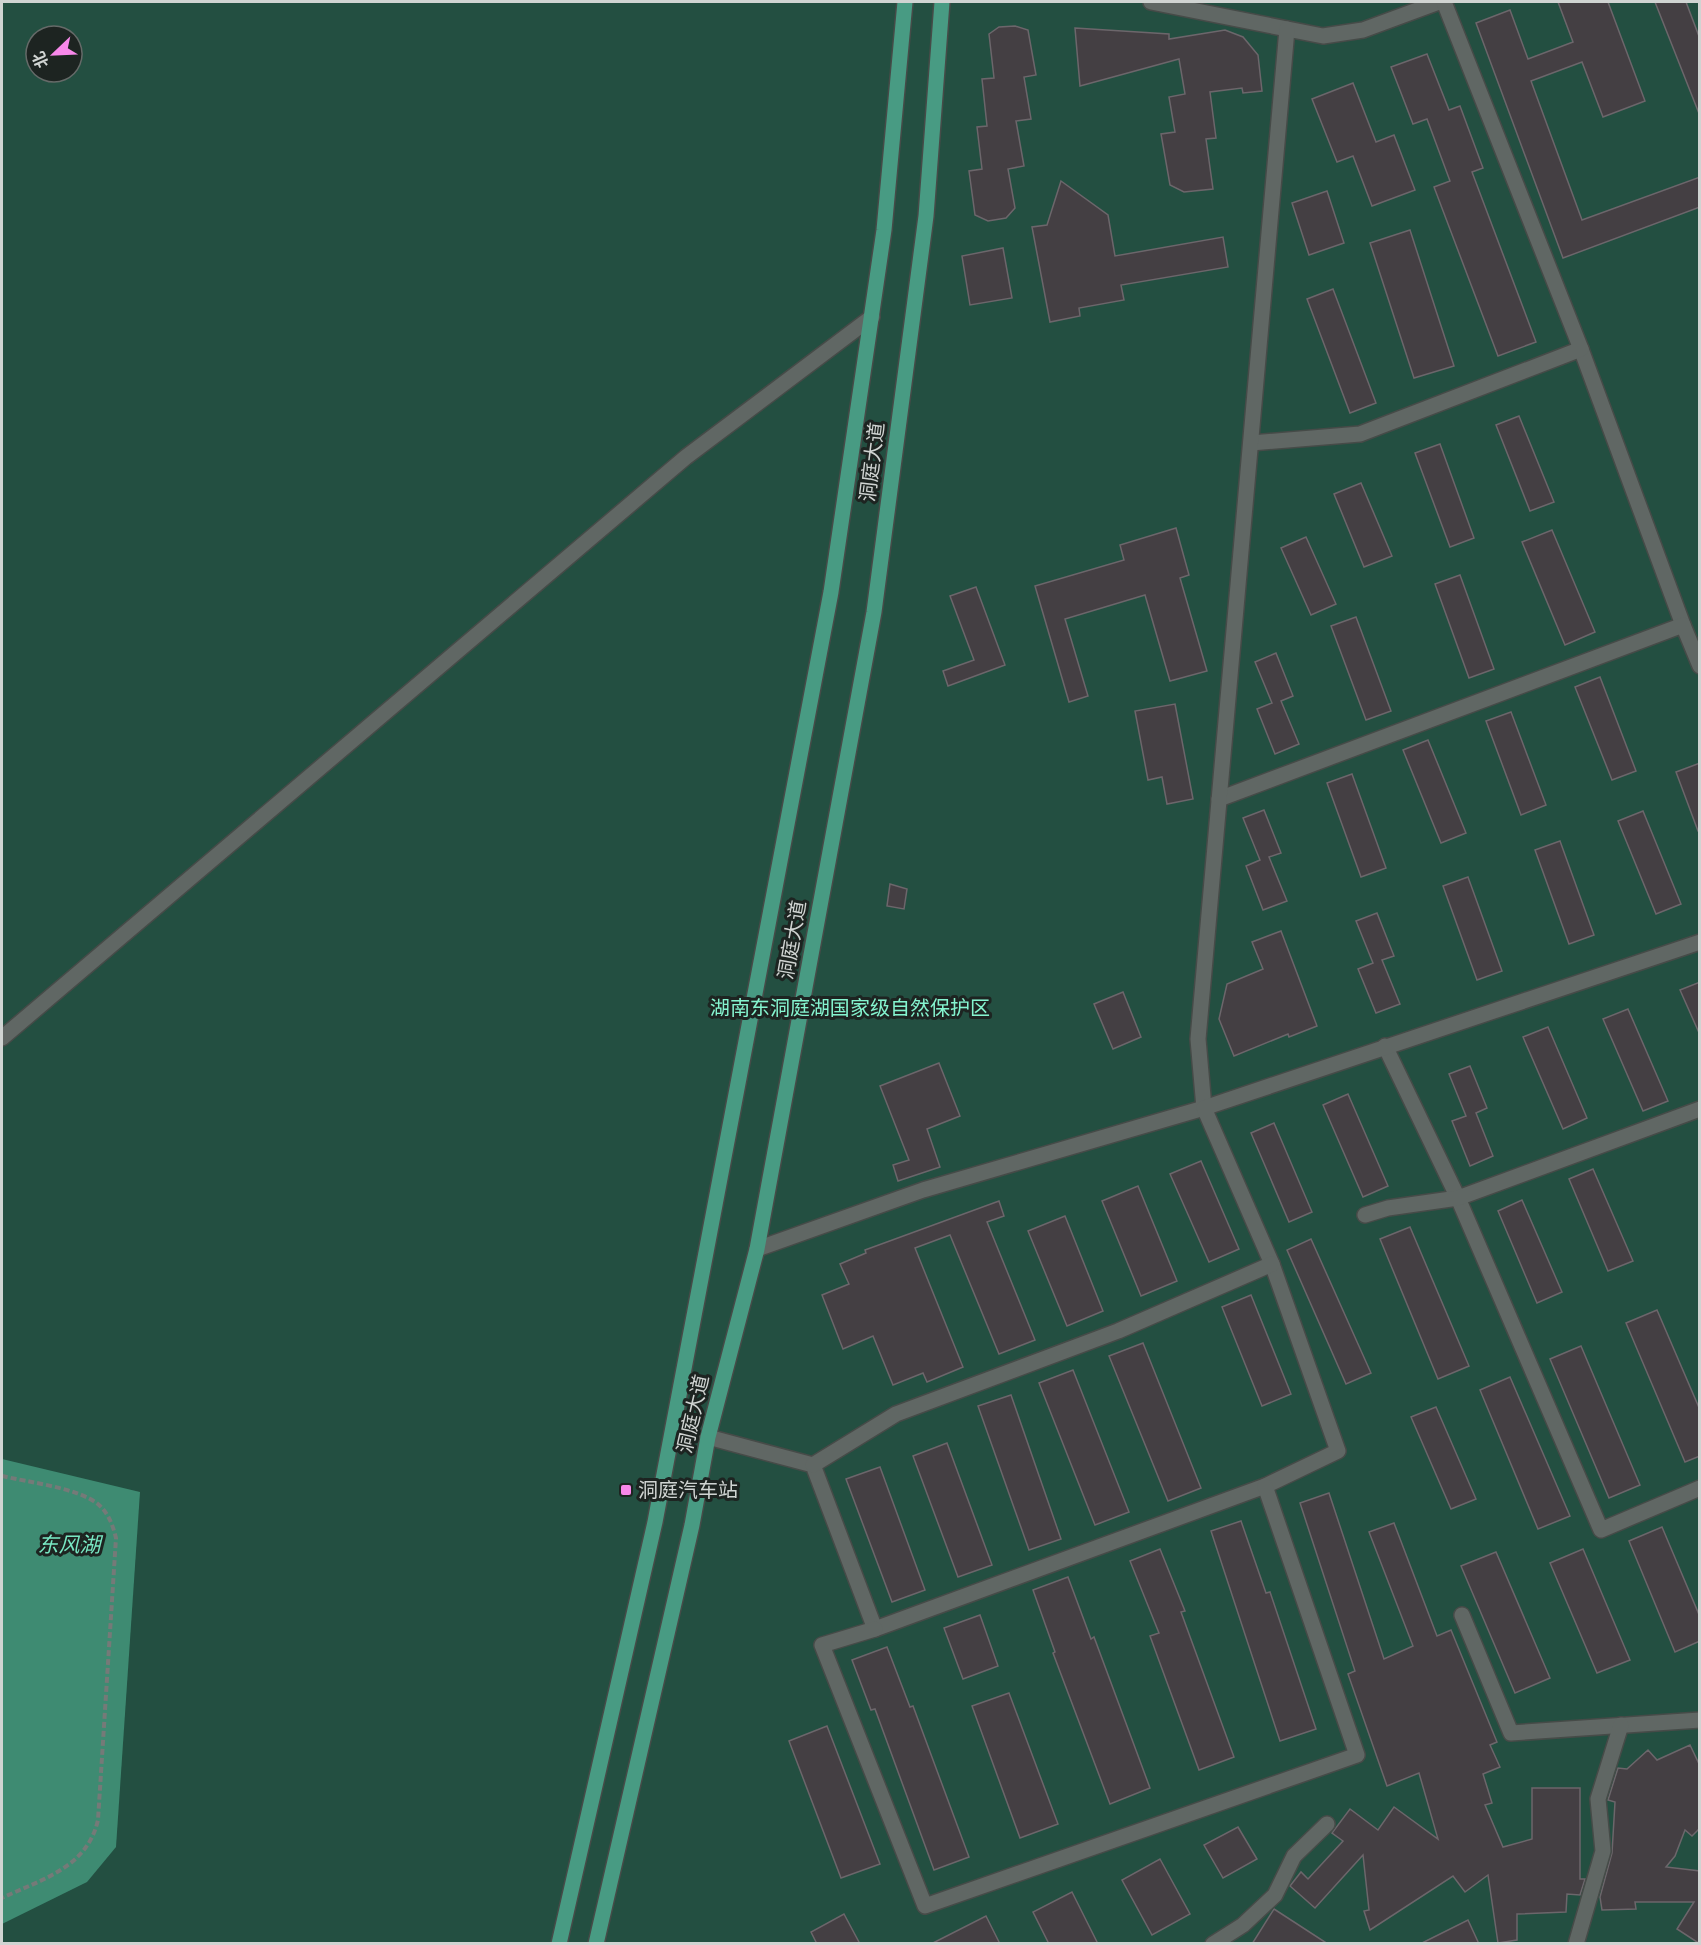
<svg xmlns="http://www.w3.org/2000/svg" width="1701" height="1945" font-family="Arial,'Noto Sans SC',sans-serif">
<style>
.green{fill:#234f41;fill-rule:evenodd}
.water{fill:#3e8b72}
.building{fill:#443f43;stroke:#6c666b;stroke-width:1.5}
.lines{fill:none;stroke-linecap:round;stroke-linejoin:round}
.street-casing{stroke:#464b48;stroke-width:18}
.secondary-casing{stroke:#464b48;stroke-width:18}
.primary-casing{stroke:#464b48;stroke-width:18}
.path{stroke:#757a78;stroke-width:4;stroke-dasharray:6 3;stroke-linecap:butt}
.street{stroke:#606764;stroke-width:15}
.secondary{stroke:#606764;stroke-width:15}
.primary{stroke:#489b83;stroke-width:15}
.poi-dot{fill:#f888ea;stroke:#1d2421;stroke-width:2}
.labels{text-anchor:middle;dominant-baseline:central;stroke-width:6;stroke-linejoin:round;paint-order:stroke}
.street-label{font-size:20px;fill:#d0d4d2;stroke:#1d2421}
.park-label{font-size:20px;fill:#85f4cf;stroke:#1d2421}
.poi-label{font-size:20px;fill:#d0d4d2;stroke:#1d2421;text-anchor:start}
.water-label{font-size:21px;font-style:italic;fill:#78e7c3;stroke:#1d2421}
</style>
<rect width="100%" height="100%" fill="#272d2b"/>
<path class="green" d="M2 2H1699V1943L2 1944ZM36 36H72V72H36Z"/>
<polygon class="water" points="2,1459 140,1492 116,1847 87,1882 2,1924"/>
<g class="building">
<polygon points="1558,2 1608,2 1645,101 1603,117 1582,62 1531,81 1582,220 1700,177 1700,207 1563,258 1476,23 1510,10 1528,59 1573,42"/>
<polygon points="1655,2 1686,2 1700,39 1700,116"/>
<polygon points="1015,26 1028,30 1036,75 1024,77 1031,119 1016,121 1024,166 1008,169 1015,208 1006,218 988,221 975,215 969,171 982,169 977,127 987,126 982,79 994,78 989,34 999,27"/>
<polygon points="1075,28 1169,34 1169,39 1225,30 1243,37 1258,55 1262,91 1243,93 1242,88 1210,92 1216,138 1206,139 1213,189 1184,192 1170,185 1161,134 1175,132 1169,97 1185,94 1179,59 1080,86"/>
<polygon points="1427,54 1449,110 1460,106 1483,168 1472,172 1536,342 1498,356 1434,187 1450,181 1427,119 1413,124 1391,67"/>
<polygon points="1353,83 1376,142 1394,135 1415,190 1372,206 1353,156 1337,162 1312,99"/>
<polygon points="1061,181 1108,215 1115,256 1223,237 1228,267 1121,285 1124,300 1079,308 1080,316 1050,322 1032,227 1047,225"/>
<polygon points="1327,191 1344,243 1309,255 1292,203"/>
<polygon points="1410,230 1454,366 1414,378 1370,243"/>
<polygon points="1003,248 1012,298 970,305 962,256"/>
<polygon points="1333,289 1376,403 1350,413 1307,299"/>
<polygon points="1519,416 1554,502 1530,511 1496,425"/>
<polygon points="1440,444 1474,538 1450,547 1415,453"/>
<polygon points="1361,483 1392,556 1364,567 1334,494"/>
<polygon points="1176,528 1189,575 1180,578 1207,671 1170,681 1145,595 1065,619 1088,696 1069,702 1035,586 1124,560 1120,545"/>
<polygon points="1552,530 1595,632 1565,645 1522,542"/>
<polygon points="1306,537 1336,604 1311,615 1281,548"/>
<polygon points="1460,575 1494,669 1469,678 1435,584"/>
<polygon points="976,587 1005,665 948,686 943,671 974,660 950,596"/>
<polygon points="1356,617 1391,711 1366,720 1331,626"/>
<polygon points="1276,653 1293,696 1281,701 1299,744 1275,754 1257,709 1272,703 1255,662"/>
<polygon points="1600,677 1636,771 1612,780 1575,687"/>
<polygon points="1175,704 1193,799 1167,804 1162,777 1148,780 1135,711"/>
<polygon points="1511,712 1546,805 1521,815 1486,721"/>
<polygon points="1428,740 1466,833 1441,843 1403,750"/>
<polygon points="1700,763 1700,831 1698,831 1676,772"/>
<polygon points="1352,774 1386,868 1361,877 1327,783"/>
<polygon points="1264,810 1281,853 1269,857 1287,901 1263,910 1246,866 1260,860 1243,818"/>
<polygon points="1643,811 1681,904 1656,914 1618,821"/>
<polygon points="1560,841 1594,935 1569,944 1535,850"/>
<polygon points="1468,877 1502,971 1477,980 1443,886"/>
<polygon points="890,884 907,889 904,909 887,906"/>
<polygon points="1377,913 1394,956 1382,960 1400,1004 1376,1013 1358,969 1373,963 1356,921"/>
<polygon points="1281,931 1317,1026 1289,1037 1288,1034 1234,1056 1219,1019 1227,984 1263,969 1252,942"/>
<polygon points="1700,982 1700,1035 1680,990"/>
<polygon points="1123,992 1141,1037 1113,1049 1094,1004"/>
<polygon points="1628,1009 1668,1101 1643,1111 1603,1019"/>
<polygon points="1548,1027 1587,1118 1563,1129 1523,1037"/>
<polygon points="939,1063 960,1116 927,1129 940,1167 898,1181 893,1165 909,1160 880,1086"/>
<polygon points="1470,1066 1487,1108 1476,1113 1493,1156 1470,1166 1452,1121 1466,1116 1449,1074"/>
<polygon points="1348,1094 1388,1186 1363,1197 1323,1105"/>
<polygon points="1274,1123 1312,1212 1289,1222 1251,1133"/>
<polygon points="1201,1161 1239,1249 1209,1262 1170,1174"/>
<polygon points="1593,1169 1633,1261 1608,1271 1569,1179"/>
<polygon points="1138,1186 1177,1281 1141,1296 1102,1201"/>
<polygon points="1522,1200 1562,1292 1537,1303 1498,1211"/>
<polygon points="999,1201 1004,1216 987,1222 1035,1340 999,1354 950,1235 915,1248 963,1367 927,1382 923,1373 893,1385 873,1336 843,1349 822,1295 849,1284 840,1264 866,1253 865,1250"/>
<polygon points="1065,1216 1103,1311 1067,1326 1028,1231"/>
<polygon points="1410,1227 1469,1366 1438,1379 1380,1239"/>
<polygon points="1311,1239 1371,1373 1346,1384 1287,1250"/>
<polygon points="1251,1295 1291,1394 1262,1406 1222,1307"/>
<polygon points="1657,1310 1700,1410 1700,1456 1685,1462 1626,1323"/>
<polygon points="1143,1343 1201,1488 1168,1501 1109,1356"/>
<polygon points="1581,1346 1640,1485 1609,1498 1550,1359"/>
<polygon points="1073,1370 1129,1512 1095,1525 1039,1383"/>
<polygon points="1510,1377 1570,1516 1538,1529 1480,1390"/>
<polygon points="1011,1395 1061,1539 1029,1550 978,1406"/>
<polygon points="1436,1407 1476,1499 1451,1509 1411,1417"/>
<polygon points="947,1443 992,1565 958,1577 913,1456"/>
<polygon points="880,1467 925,1590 892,1602 846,1479"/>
<polygon points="1329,1493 1384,1659 1413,1646 1369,1532 1394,1523 1437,1636 1451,1630 1497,1742 1490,1745 1500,1767 1483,1774 1492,1803 1485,1805 1503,1847 1532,1839 1532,1788 1580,1788 1580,1879 1585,1879 1580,1895 1567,1894 1566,1912 1517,1914 1517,1940 1498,1943 1488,1875 1465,1892 1453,1876 1370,1930 1364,1911 1369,1910 1363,1855 1315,1908 1290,1886 1301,1872 1308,1879 1343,1841 1332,1833 1350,1809 1378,1830 1394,1807 1438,1839 1419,1773 1387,1786 1348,1674 1355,1671 1300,1503"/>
<polygon points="1241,1521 1266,1593 1270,1592 1316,1729 1280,1741 1211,1531"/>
<polygon points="1662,1527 1700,1617 1700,1641 1675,1652 1629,1541"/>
<polygon points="1160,1549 1185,1611 1181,1612 1234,1757 1199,1770 1150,1636 1159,1633 1130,1561"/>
<polygon points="1583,1549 1630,1660 1597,1673 1550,1563"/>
<polygon points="1496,1552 1550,1678 1515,1693 1461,1566"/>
<polygon points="1068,1577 1091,1639 1094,1637 1150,1788 1110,1804 1053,1653 1055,1652 1033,1590"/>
<polygon points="980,1615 998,1666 963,1679 944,1628"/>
<polygon points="887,1647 910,1707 913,1706 969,1857 934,1870 875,1709 871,1710 852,1660"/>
<polygon points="1009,1693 1058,1824 1020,1838 972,1706"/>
<polygon points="827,1726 880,1864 841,1878 789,1741"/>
<polygon points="1690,1745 1700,1766 1700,1828 1692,1836 1685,1830 1675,1856 1666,1867 1700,1871 1700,1944 1677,1929 1694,1902 1635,1902 1636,1909 1602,1910 1600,1897 1612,1853 1615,1802 1608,1800 1618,1768 1627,1769 1648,1750 1657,1760"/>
<polygon points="1238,1827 1257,1859 1223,1878 1204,1845"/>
<polygon points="1160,1859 1190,1914 1152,1935 1122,1880"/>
<polygon points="1072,1892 1098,1944 1049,1944 1033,1912"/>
<polygon points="1274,1909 1328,1944 1252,1944"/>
<polygon points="844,1914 860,1944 817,1944 811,1932"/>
<polygon points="986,1916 1000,1944 931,1944"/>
<polygon points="1468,1920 1479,1944 1420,1944"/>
</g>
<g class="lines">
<defs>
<g id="street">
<polyline points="1151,2 1323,36 1363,30 1439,2"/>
<polyline points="1581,349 1683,625"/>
<polyline points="1251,443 1360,434 1581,349 1444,2"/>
<polyline points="1219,799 1683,625 1700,666"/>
<polyline points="1385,1046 1458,1198 1601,1530 1700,1488"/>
<polyline points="1365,1215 1388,1208 1458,1198 1700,1109"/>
<polyline points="757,1249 923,1190 1204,1108 1198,1039 1287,29"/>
<polyline points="708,1437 813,1465 875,1629 1265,1486 1338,1451 1272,1264 1204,1108 1700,942"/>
<polyline points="813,1465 896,1414 1118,1331 1272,1264"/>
<polyline points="1462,1615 1511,1733 1700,1720"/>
<polyline points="875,1629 822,1645 925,1906 1357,1755 1265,1486"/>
<polyline points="1213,1944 1243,1925 1275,1895 1294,1856 1327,1824"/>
<polyline points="1576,1944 1603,1851 1598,1799 1621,1725"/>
</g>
<polyline id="secondary" points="2,1038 686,457 872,317"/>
<g id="primary">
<polyline points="559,1944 655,1522 831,592 884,230 905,2"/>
<polyline points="596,1944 692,1525 708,1437 757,1249 874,612 926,216 942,2"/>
</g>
</defs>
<use href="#street" class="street-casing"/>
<use href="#secondary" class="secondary-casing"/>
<use href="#primary" class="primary-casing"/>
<path class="path" d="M2 1476C27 1482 80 1488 99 1505 109 1514 113 1526 116 1538L98 1820C87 1868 42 1879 2 1898"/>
<use href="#street" class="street"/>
<use href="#secondary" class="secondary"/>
<use href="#primary" class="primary"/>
</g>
<rect class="poi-dot" x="620" y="1484" width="12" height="12" rx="3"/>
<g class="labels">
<g class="street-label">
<text transform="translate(872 462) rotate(-83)">洞庭大道</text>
<text transform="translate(792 940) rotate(-80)">洞庭大道</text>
<text transform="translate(693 1414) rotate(-77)">洞庭大道</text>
</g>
<g class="park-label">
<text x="850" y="1008">湖南东洞庭湖国家级自然保护区</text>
</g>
<g class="poi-label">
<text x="638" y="1490">洞庭汽车站</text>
</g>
<g class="water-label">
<text x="69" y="1544">东风湖</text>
</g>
</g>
<rect width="1701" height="1945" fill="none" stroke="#d0d4d2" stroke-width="6"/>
<g transform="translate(54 54) rotate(247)"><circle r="28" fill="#1d2421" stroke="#656a68" stroke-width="1.5"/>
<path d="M0-4.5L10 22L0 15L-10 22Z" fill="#f888ea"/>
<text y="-9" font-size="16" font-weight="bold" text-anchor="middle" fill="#d0d4d2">北</text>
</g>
</svg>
